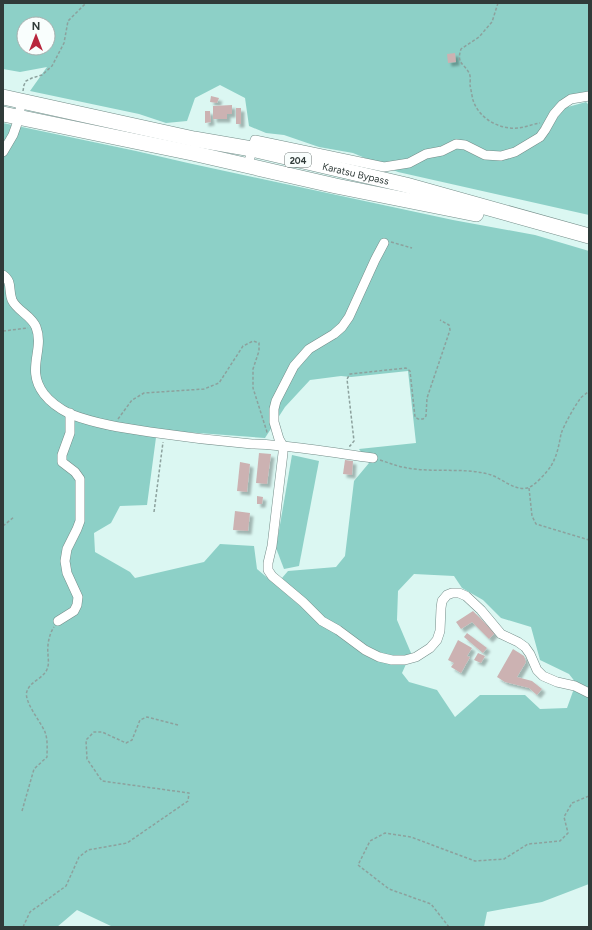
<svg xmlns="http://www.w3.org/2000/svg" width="592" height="930" font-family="Figtree,sans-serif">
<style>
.green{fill:#8dd0c7;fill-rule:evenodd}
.building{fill:#ccb2b2;filter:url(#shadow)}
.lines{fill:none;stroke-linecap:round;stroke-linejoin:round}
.minor-casing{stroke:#748d89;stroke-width:10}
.trunk-casing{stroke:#748d89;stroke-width:16}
.path{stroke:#8ca19d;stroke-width:1.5;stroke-dasharray:3 2;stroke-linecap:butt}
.minor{stroke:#fff;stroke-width:9}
.trunk{stroke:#fff;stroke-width:15}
.labels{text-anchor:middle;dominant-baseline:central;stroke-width:3;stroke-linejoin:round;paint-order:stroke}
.shield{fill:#f9fefd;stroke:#6c7674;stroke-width:1}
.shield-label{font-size:9px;font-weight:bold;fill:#303b39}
.street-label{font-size:10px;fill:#303b39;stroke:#f9fefd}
</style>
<defs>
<filter id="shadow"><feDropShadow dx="3.5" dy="3.5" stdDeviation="1" flood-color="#0004"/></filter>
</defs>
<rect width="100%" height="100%" fill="#dbf7f2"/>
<g class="green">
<path d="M3 3H589V92L560 101 539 134 540 143 564 108 586 102 589 105V215L398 172 353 153 319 147 284 135 266 133 249 126 245 98 220 85 195 98 187 121 166 123 139 114 30 91 47 67 20 72 3 69ZM24 24H48V48H24Z"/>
<path d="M3 123 136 151 188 163 453 220 535 235 589 251V884L542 902 487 912 484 927H113L77 910 57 927H3ZM408 371 416 443 359 449 369 463 354 481 345 556 336 567 288 571 282 578 319 622 257 569 254 546 220 544 204 562 135 578 130 572 95 552 94 533 111 523 120 506 147 505 157 430 265 438 285 407 310 380 341 376 351 377ZM414 574 454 576 462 588 483 600 501 618 531 627 540 660 569 674 576 683 567 708 540 709 525 695H480L455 717 437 690 409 682 402 673 411 653 397 620 398 591Z"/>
<polygon points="292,455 319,461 299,566 284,569 276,548"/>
</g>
<g class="building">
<polygon points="455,53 456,62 448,63 447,54"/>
<polygon points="211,96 219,98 217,103 210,102"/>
<polygon points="232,105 232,114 227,114 227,119 213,119 213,106"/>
<rect x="236" y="108" width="5" height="16"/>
<polygon points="205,111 210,111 211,122 205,123"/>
<polygon points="259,453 271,454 267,484 256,483"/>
<polygon points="345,460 353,461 352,475 343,474"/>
<polygon points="240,462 250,464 247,492 237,491"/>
<polygon points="257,496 263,497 262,504 257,504"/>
<polygon points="235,511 250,513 248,531 233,530"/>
<polygon points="473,611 495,633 489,639 472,622 461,629 456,622"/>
<polygon points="467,633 487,648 483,653 464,637"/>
<polygon points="458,640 472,648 467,656 470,657 461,673 451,667 454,663 448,660"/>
<polygon points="513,649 524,656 526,662 517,677 532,681 542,689 537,695 529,688 505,682 497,677"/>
<polygon points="478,653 485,656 481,663 474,660"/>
</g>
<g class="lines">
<defs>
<g id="minor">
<polyline points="3,152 13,135 19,118 21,101"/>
<polyline points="248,166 252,149 255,140 384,167 409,163 426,154 442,151 456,144 465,145 485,155 501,156 515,152 540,137 545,130 554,114 562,105 571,99 589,96"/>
<polyline points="384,243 375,260 349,317 342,327 334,334 309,349 294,366 276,401 274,409 274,422 279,439 283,446 283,453 272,546 268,563 268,570 272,576 303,602 322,621 338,630 365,650 379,657 392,660 405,660 416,657 430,648 437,640 440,631 441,608 442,601 447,595 452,593 459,593 466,596 481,610 501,634 518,642 525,647 530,654 537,670 543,676 557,682 575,686 589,693"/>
<path d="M3 275C13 282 8 290 12 300 17 311 31 315 36 327 45 350 25 369 44 394 51 403 60 409 70 414 96 424 123 428 150 432 184 437 218 441 252 444 262 444 272 445 282 446 313 449 343 454 373 458"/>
<polyline points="58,621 74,611 77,605 78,597 67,573 65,561 67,549 77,529 80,521 80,479 75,472 62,462 62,455 70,433 70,413"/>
</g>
<g id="trunk">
<path id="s1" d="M3 97 194 139 252 149 406 185 589 236"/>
<polyline points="3,114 192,153 336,186 476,214"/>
</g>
</defs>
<use href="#minor" class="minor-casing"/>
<use href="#trunk" class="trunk-casing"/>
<g class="path">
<path d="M498 3 492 22 479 37 461 49C456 64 464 63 469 73 471 76 470 82 470 85 471 90 472 96 473 100 479 119 500 130 519 128 526 127 533 124 540 123"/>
<polyline points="23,91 24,85 26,81 32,78 42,75 52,66 64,43 68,21 86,3"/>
<polyline points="391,242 412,248"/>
<polyline points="3,331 28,328"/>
<polyline points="118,419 132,400 144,393 204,389 219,383 243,346 253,341 259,343 259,351 253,369 253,388 267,432 269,433"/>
<polyline points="349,446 350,446 354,441 347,379 350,374 406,368 410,371 415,417 418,419 423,419 426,416 427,398 450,330 449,325 440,320"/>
<path d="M380 460C392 464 402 468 415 469 439 472 464 468 488 474 501 477 513 491 527 488 534 487 547 472 551 466 557 456 559 445 561 434 564 425 574 407 580 399 582 396 586 394 589 391"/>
<polyline points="529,488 532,516 536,524 589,540"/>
<polyline points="154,512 163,442"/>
<polyline points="3,526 14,517"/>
<path d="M22 811 34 769 47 757C47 749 48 740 45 732 41 722 23 701 27 691 31 680 46 678 48 666 49 662 48 658 48 654 47 646 49 634 54 627"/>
<polyline points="23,927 30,912 66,886 79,857 88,850 127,843 188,801 189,793 102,781 87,759 86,740 94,732 102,732 126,743 132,740 140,720 147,717 178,725"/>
<polyline points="449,927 431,904 389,889 358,865 370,841 385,833 411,837 475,861 504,859 528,844 560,841 568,833 564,817 572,803 589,796"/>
</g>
<use href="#minor" class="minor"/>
<use href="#trunk" class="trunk"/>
</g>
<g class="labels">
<rect class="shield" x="285" y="153" width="26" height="14" rx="3"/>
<g class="shield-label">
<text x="298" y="160">204</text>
</g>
<g class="street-label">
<text stroke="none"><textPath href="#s1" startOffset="361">Karatsu Bypass</textPath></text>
</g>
</g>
<rect width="592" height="930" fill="none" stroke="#303b39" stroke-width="8"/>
<g transform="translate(36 36)"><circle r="19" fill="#f9fefd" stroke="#a9b0af"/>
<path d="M0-3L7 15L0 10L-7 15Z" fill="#b8263d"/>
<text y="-6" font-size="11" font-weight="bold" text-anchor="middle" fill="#303b39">N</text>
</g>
</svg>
